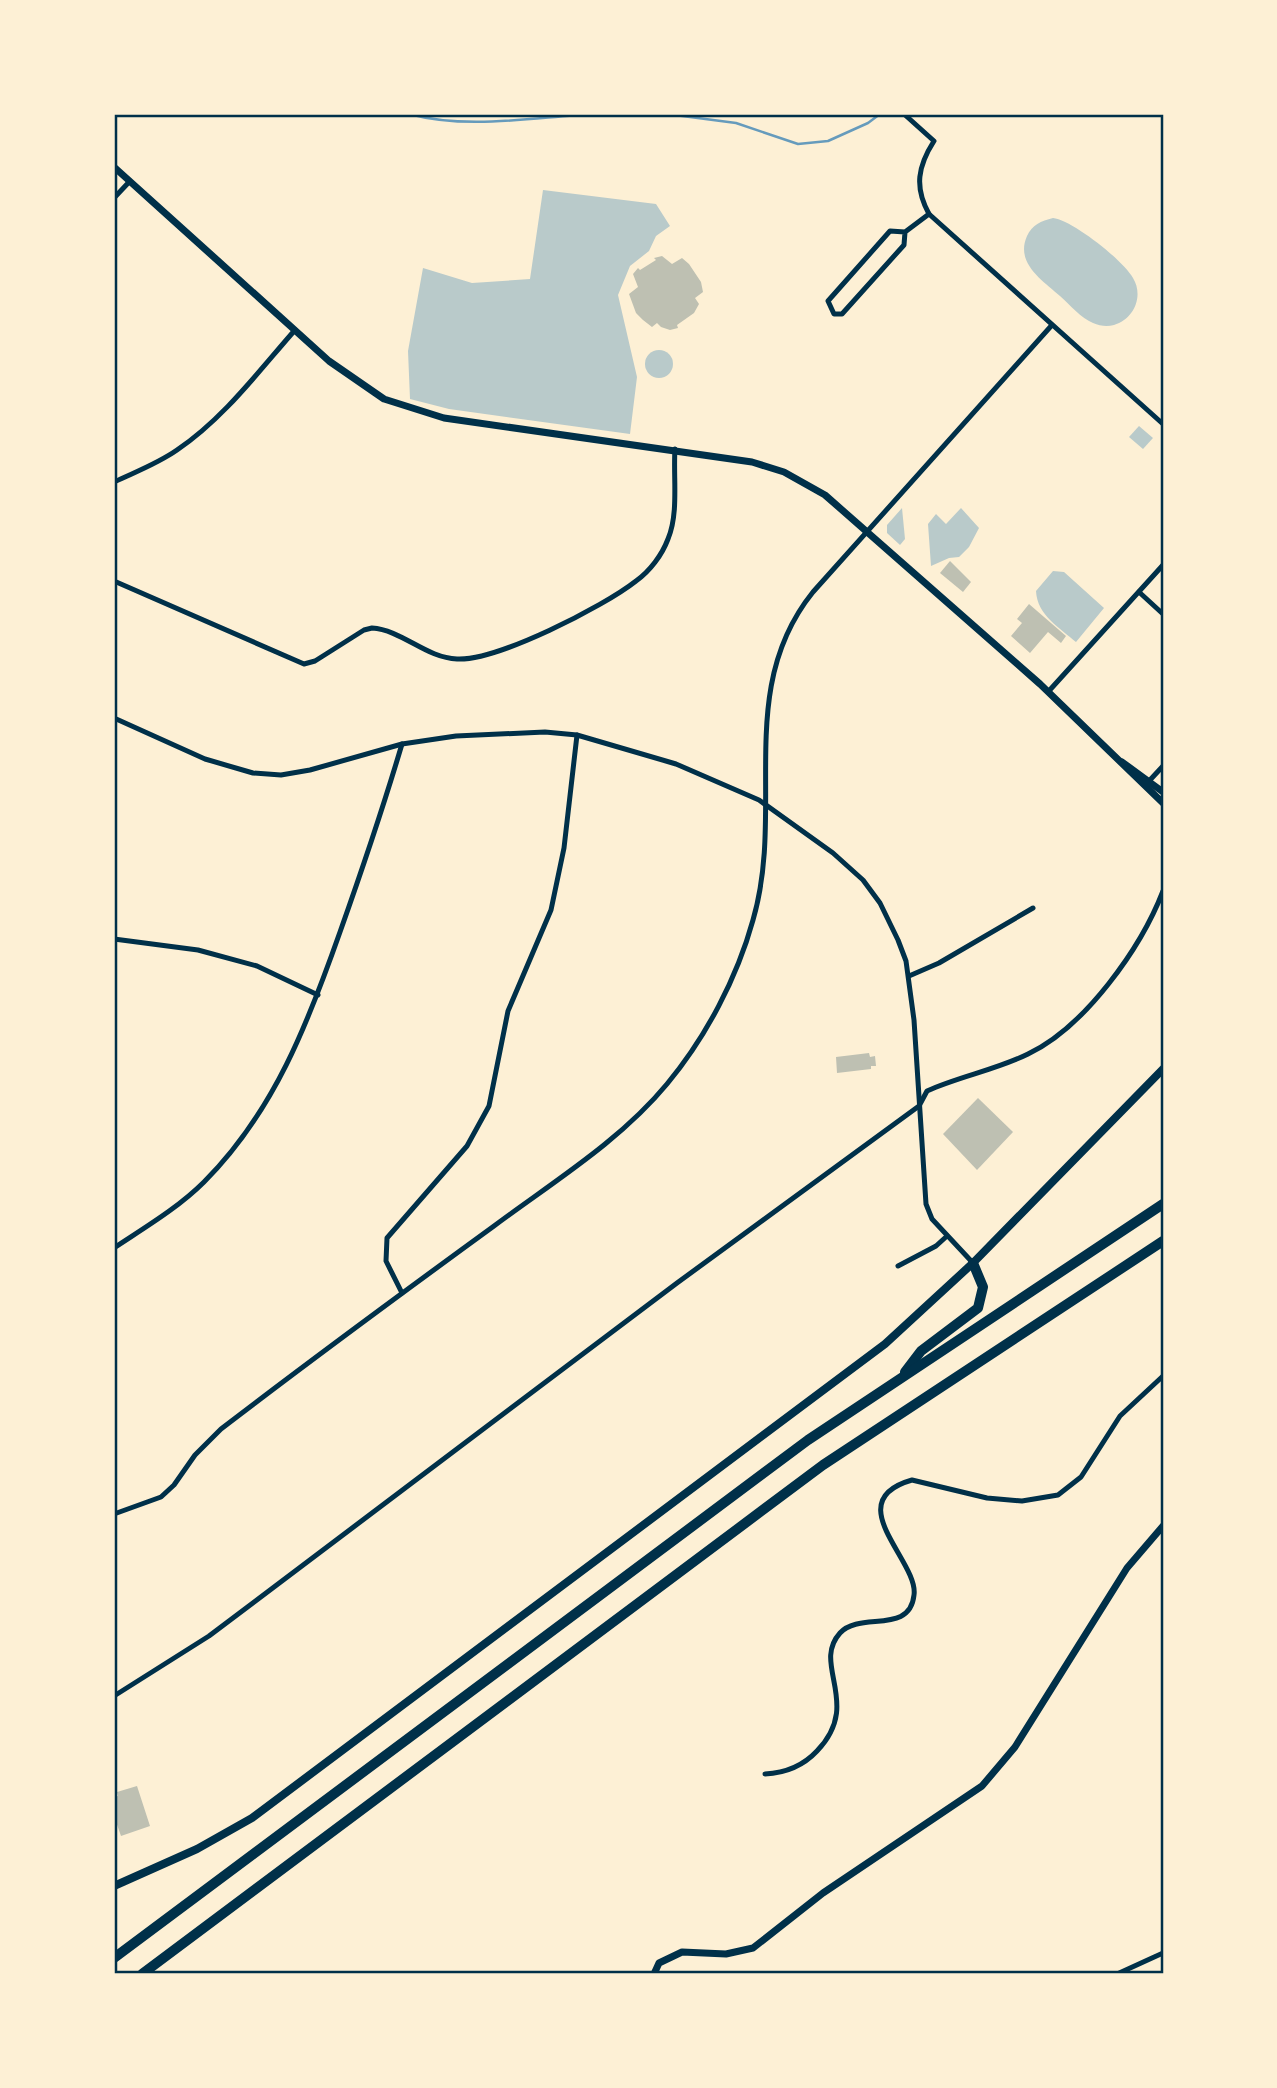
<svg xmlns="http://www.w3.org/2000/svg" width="1277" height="2088" font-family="Poppins,sans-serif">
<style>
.green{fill:#b9caca}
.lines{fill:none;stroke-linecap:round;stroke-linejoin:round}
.stream{stroke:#669bbc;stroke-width:2.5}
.building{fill:#bec0b2}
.minor{stroke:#003049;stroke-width:5}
.tertiary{stroke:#003049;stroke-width:7}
.secondary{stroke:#003049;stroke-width:8}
.motorway{stroke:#003049;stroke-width:10}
.neatline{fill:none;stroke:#003049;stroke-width:2.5}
</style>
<rect width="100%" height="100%" fill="#fdf0d5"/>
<g class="green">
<polygon points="543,190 656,204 670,226 656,236 649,251 630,266 618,295 637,377 630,434 449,409 410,399 408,351 423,268 472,283 530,279"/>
<path d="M1053 218C1072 220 1123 260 1133 278 1144 296 1134 319 1114 325 1107 327 1100 326 1093 323 1081 318 1070 305 1060 296 1042 280 1015 263 1027 236 1032 225 1041 221 1053 218Z"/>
<circle cx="659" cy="364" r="14"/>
<polygon points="1139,426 1153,438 1143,449 1129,437"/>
<polygon points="902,508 905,539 900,545 887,533 887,525"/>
<polygon points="961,508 979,528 969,547 959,557 949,558 931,566 928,524 936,514 946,524"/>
<path d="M1053 571 1064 572 1104 608 1076 642C1060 628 1037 615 1036 591Z"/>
</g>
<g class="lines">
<g class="stream">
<path d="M409 114C468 130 534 117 595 114"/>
<polyline points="667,114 736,123 798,144 828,141 868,123 880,114"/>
</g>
</g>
<g class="building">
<polygon points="662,256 672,264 682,258 689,264 701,282 703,292 695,298 699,304 694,313 677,325 678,328 670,330 661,327 657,323 652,327 643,320 636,313 629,294 638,287 633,274 638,268 640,270 656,260 654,258"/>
<polygon points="950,561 971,582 963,592 940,573"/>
<polygon points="1029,604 1066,636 1061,643 1048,632 1030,653 1011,636 1022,623 1017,619"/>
<polygon points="869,1053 870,1057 875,1056 876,1066 871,1066 871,1069 837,1073 836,1057"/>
<polygon points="978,1098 1013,1132 977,1170 943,1134"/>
<polygon points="137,1786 150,1826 121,1836 114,1816 114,1797 118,1796 117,1792"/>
</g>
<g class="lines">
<g class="minor">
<path d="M904 114 934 141C918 166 914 187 929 214L1163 424"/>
<polyline points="114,198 130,181"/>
<polyline points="905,232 904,245 842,314 834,314 828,301 890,231 905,232 929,214"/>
<path d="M114 482C135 472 157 464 177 450 223 419 258 372 295 330"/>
<path d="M114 581 304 664 315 661 364 630 372 628C402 630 426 658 457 659 497 661 603 607 636 581 650 571 662 555 668 539 679 513 673 477 675 449"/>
<polyline points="1139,592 1163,614"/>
<polyline points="1048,692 1163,565"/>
<polyline points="114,718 205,759 253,773 281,775 310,770 402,744 456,736 545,732 577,735 676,764 759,800 833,853 863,880 880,903 898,940 906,961 914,1020 926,1204 932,1219 973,1263"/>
<polyline points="1150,780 1163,766"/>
<polyline points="114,939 198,950 257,966 318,995"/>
<polyline points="909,976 939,963 1033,908"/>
<path d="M114 1248C144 1228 178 1208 204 1182 274 1112 308 1023 340 932 362 870 383 808 402 744"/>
<polyline points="898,1266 936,1246 947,1236"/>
<polyline points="402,1293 386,1261 387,1238 467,1146 489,1106 508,1011 551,910 564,848 577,735"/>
<path d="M114 1514 161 1497 174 1485 195 1455 221 1429C311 1360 402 1293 494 1226 553 1182 620 1141 667 1084 706 1037 737 978 753 920 786 807 734 690 813 592L1052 325"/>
<path d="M114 1696 209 1636 677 1283 919 1106 927 1091C960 1076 996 1070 1028 1054 1085 1027 1141 948 1163 891"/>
<path d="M765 1774C785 1773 803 1766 817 1751 863 1703 811 1665 840 1633 860 1611 910 1635 914 1595 919 1561 838 1501 912 1480L987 1498 1022 1501 1058 1495 1081 1477 1120 1416 1163 1376"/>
<polyline points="1117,1974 1163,1953"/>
</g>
<g class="tertiary">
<polyline points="114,167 329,361 384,399 444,418 752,462 784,472 825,495 1040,684 1163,803"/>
<polyline points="1122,762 1163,792"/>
<polyline points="654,1974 659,1963 682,1952 726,1954 753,1948 823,1893 982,1786 1015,1747 1127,1568 1163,1526"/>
</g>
<polyline class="secondary" points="114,1886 197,1849 252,1818 885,1344 973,1263 1163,1069"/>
<g class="motorway">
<polyline points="905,1372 921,1351 978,1308 983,1287 973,1263"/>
<polyline points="114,1958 808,1440 1163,1204"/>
<polyline points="142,1974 823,1465 1163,1241"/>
</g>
</g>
<rect width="1277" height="2088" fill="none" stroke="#fdf0d5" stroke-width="231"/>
<rect x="116" y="116" width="1046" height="1856" class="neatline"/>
</svg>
